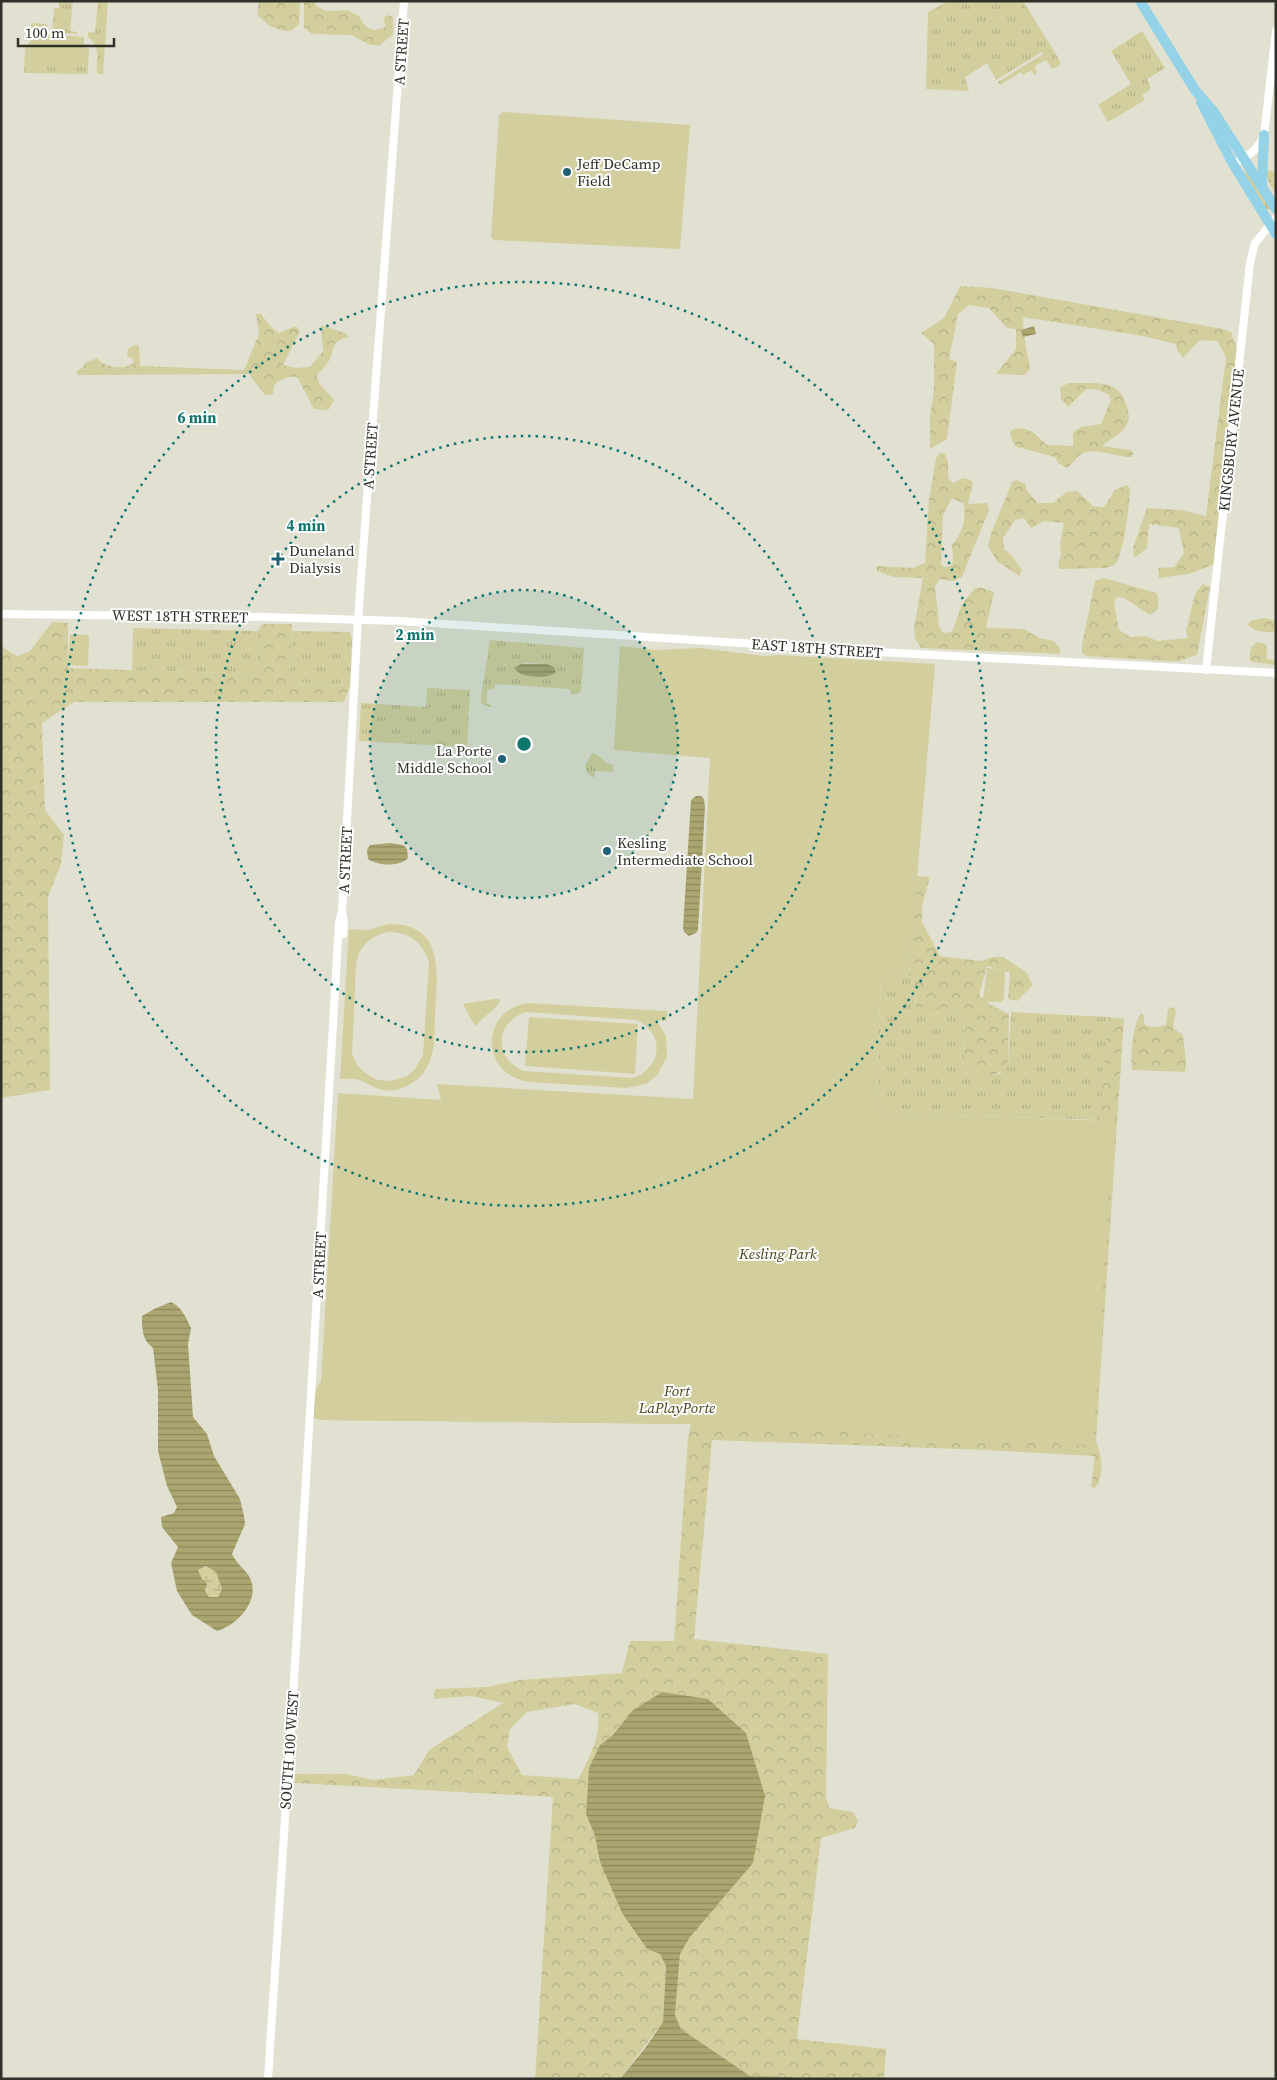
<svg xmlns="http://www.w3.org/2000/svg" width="1277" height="2080" font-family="'Source Serif 4',serif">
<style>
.grass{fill:url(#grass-tufts);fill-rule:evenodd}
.forest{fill:url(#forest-crowns);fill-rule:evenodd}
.wetland{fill:url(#wetland-marsh)}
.green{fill:#d3ce9e;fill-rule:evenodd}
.water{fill:url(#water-rules);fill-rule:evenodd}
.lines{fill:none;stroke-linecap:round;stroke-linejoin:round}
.tertiary{stroke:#fff;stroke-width:8}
.primary{stroke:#94d2e8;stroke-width:10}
.ring{fill:none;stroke:#0f766e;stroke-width:2.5;stroke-dasharray:2.5 5}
.poi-dot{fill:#206075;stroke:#fff;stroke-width:2}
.labels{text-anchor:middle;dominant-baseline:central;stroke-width:4;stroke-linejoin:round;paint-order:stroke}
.street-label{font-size:15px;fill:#303029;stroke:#fff}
.poi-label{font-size:15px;fill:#303029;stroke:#fff;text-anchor:start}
.park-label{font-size:15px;font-style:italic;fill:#484318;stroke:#fff}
.centre{fill:#0f766e;stroke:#fff;stroke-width:2.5}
.ring-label{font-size:15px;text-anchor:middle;font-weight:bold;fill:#0f766e;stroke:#fff;stroke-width:4;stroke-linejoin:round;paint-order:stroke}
</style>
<defs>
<pattern id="grass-tufts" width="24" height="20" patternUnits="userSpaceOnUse" patternTransform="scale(1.25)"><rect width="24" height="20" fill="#d3ce9e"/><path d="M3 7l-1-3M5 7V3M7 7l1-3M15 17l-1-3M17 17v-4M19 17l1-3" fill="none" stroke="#b5b188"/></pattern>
<pattern id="forest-crowns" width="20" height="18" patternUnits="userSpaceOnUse" patternTransform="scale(1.25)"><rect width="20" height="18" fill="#d3ce9e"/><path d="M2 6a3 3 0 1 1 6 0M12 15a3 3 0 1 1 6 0" fill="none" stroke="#b5b188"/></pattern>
<pattern id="wetland-marsh" width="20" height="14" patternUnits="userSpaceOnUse" patternTransform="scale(1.25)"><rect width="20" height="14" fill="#d3ce9e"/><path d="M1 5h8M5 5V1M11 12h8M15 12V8" fill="none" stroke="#b5b188"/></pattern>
<pattern id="water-rules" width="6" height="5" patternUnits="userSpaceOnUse" patternTransform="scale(1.25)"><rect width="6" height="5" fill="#aba670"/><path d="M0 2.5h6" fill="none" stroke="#8c885c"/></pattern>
</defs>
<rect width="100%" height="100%" fill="#e2e1d1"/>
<g class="grass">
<polygon points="61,1 73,1 70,31 77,32 77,34 52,32 54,8 59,8 59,2"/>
<path d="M98 1H108L103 75 97 73C96 58 101 47 88 37V32L95 33Z"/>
<polygon points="949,1 1023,1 1060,61 1060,65 1052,69 1046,60 1035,66 1037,74 1034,75 1031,70 1023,75 1021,72 1000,85 998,82 1043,54 1042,52 996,80 987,63 965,77 969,91 926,89 928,12"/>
<polygon points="31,23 47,24 46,32 31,31"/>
<polygon points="1142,31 1165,68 1147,79 1150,85 1150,90 1142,95 1145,100 1108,122 1098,105 1131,84 1111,51"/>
<polygon points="30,41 29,63 83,56 83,44 89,50 88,72 87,74 24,73 25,48"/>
<polygon points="1247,170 1271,208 1267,210 1245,175 1245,171"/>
<polygon points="1266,170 1276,172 1276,194 1267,179"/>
<polygon points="133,628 258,631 257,674 132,670"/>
<polygon points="292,631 350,632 352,638 350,685 290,682"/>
<path d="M490 640 584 648 581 691 577 694H571L570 689 495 684 494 689 487 690V704L491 705V707L484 705 481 703V696ZM526 663 547 664 554 667 556 670 553 675C539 678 528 674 514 669L518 665Z"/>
<polygon points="427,688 470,690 467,747 359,741 361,703 426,707"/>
<path d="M592 753C601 755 603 763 613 765V772L595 771 594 778 587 773 585 766Z"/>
<path d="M892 972 909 975 915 989V1003C932 1006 952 1004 963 1019L964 1066 973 1074H1000L1008 1064 1011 1012 1108 1017 1100 1120 923 1114 893 1115 884 1113 878 1104 877 1068 881 981Z"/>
</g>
<g class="forest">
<path d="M259 1H300L299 24 291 31C274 30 268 26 257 14Z"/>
<path d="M304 1H315L316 6 327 11 347 10 359 16C364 28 374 34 386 26L383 18 388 15 393 17V34L379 46 368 44 351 35 312 34 304 28Z"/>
<polygon points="960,286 992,288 1223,329 1231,332 1237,349 1215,564 1189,574 1159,578 1158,568 1174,567 1184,553 1179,528 1149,524 1147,548 1134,558 1133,548 1147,508 1181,510 1206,516 1226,357 1217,341 1200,340 1183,358 1177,350 1176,344 1143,336 1023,317 1024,335 1030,369 1025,375 996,374 1016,349 1016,329 1007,328 989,308 969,305 958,314 949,359 957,362 947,439 930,449 930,417 934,389 934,344 921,333 944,318"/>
<path d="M256 314H261L270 326 279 333 296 326 300 331 283 365 296 368 310 367 323 351 321 325 345 333 348 337C331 342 336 345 330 359 327 365 321 370 317 375L319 383 334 400 328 410 314 409 297 377C287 376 282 379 274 385L273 394 265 395 249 374 78 375 76 372 83 367 85 363 97 358C104 368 124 370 134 363L133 359 127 356 128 349 135 345 139 346 140 366 244 370 259 334Z"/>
<path d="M1068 383C1094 384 1120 377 1127 407 1129 414 1130 420 1126 426 1122 434 1108 440 1102 446L1130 450 1133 452 1132 457C1117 458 1095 446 1081 454 1076 458 1073 464 1067 468L1058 463 1055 457 1017 447 1012 441 1010 431C1026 423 1035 434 1047 445L1073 446V432L1081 427 1101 424 1111 400 1109 395 1099 390 1086 389 1068 407 1061 399 1060 388Z"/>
<path d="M940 453H945L948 462V478L953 483 963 478 971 480 973 483 968 504 987 503 989 510 962 577 954 581 940 579 935 587 939 626 943 633 952 632 962 604 975 588H982L994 592 986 628 1024 629 1039 638 1054 641 1060 649V654L921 648 915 638 914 628 923 578 894 577 877 571 876 566 913 568 925 563 929 500 936 458ZM952 498 964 504C966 521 963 532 952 545L953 562 950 566 944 567 941 564 943 515Z"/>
<path d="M1016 480 1025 484 1027 491 1038 503H1053L1067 492 1077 491 1093 506 1104 507 1115 490 1126 485 1130 488C1129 510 1125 545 1116 564L1106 568 1060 569 1058 564 1061 556 1060 544 1064 523 1044 521 1031 528 1024 518 1015 520 1003 538 1004 549 1011 555 1022 570 1019 576 997 561 988 546 991 534 1012 482Z"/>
<polygon points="1104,578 1156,593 1158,597 1158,609 1150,615 1124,598 1117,597 1114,603 1119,630 1131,637 1145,636 1158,641 1188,638 1186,631 1195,594 1203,584 1210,587 1197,655 1179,661 1167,661 1086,656 1082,653 1082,645 1095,581"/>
<path d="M1265 618 1276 621V632C1266 632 1256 633 1248 625L1250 621Z"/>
<polygon points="52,622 68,623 68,668 257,674 258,631 262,624 292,624 290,682 350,685 344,702 74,702 42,723 45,810 64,835 61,864 48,897 50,1090 1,1098 1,643 4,648 17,656 30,651"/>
<polygon points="1257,642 1266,644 1267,659 1276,660 1276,665 1252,662 1249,659 1251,648"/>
<path d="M917 876 930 877 922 906V922L940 956 981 961 993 957H1003L1026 972 1033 985 1017 1001 1008 999 1010 972 987 966 979 995 991 1005 1009 1014 1008 1064C1002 1078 986 1074 973 1074L964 1066 963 1019C950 1001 934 1011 916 1006L915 989 909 975Z"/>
<path d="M1174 1007 1176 1011 1173 1028 1183 1035 1186 1062 1185 1072 1132 1070C1130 1057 1133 1023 1141 1013L1144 1015V1023L1147 1026 1156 1027 1166 1025 1168 1009Z"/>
<path d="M1108 1017 1124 1019 1096 1440C1101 1457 1106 1473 1095 1488L1091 1487 1095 1456 985 1450 712 1440 694 1639 828 1654 826 1797 829 1808 853 1812 858 1821 855 1828 821 1838 797 2039 886 2049 884 2079H797L792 2077 750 2076 681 2029 675 2015 680 1954 690 1937 632 1711 612 1736 600 1745 586 1814 595 1836 600 1862 622 1913 647 1949 660 1954 666 1965 663 2022 620 2079H535L553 1797 295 1783 294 1774H346L373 1780 414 1775 429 1750 503 1703 471 1696 434 1699 435 1689 487 1687 520 1680 622 1673 630 1641H674L688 1438 691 1424 322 1420 1099 1125ZM575 1704 598 1713C601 1738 589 1758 578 1779L522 1775 507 1747 510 1729 527 1712Z"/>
</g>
<polygon class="wetland" points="206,1566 216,1572 222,1589 218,1597 209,1597 198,1570"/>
<g class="green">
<path d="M31 33 84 37C83 49 86 63 72 67L29 63Z"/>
<polygon points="503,112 690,125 680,249 494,240 491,238 499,115"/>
<polygon points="70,634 89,635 88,666 68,665"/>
<polygon points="620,646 657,650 700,648 764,656 778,655 935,664 909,975 892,972 881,981 877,1068 878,1104 884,1113 893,1115 923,1114 1113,1121 1093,1445 691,1424 322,1420 312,1418 316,1389 321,1381 338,1093 441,1100 437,1084 693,1099 710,758 614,750"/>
<path d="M388 924C446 923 437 975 435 1016 434 1032 436 1051 428 1065 423 1077 412 1085 399 1089 382 1094 374 1086 359 1080 354 1078 346 1079 340 1079L349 929 368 930ZM388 932C409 932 423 942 429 963L423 1055 415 1069 407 1076 391 1081 377 1080 364 1072 358 1066 352 1054 356 966C358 947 370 936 388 932Z"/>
<polygon points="987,968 1005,969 1004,999 1001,1002 986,1002 983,1000"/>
<polygon points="494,999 499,999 500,1002 498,1005 475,1026 463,1004"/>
<path d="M527 1003 667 1011V1021L656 1020 666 1036 667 1057 657 1075 646 1084 626 1088 530 1082C481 1076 478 1012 527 1003ZM527 1012 636 1020C666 1032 662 1070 632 1078L523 1071C493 1058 495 1020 527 1012Z"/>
<polygon points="529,1017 638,1024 635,1074 525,1066"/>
</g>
<g class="water">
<polygon points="1034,326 1036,334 1023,337 1021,330"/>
<path d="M521 664H547L554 667 556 672C549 680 519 678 514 668Z"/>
<polygon points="696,796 701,796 704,799 705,807 698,930 696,933 689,936 684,932 683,928 691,800"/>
<path d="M390 843 403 845 407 849 408 858C400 867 378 866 368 859L367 850 370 845Z"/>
<path d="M171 1302C182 1307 186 1318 191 1328L188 1344 193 1417 207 1434 214 1456 240 1499 244 1516 245 1524 232 1554C236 1563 244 1568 249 1576 262 1599 238 1625 217 1631L192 1615 177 1591 171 1563 178 1547 162 1527 161 1517 174 1513 177 1507 167 1486 158 1451V1390L153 1348C142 1340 142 1329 142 1316L156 1308ZM206 1566 216 1572 222 1589 218 1597H209L205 1590 207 1584 202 1579 198 1570Z"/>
<polygon points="662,1692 708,1699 746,1733 765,1796 753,1863 690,1937 680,1954 675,2015 681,2029 750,2076 792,2077 797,2079 620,2079 646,2047 663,2022 666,1966 660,1954 647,1949 622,1913 600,1862 595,1836 586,1814 589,1768 600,1745 612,1736 632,1711"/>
</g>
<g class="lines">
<g class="tertiary">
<path d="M1239 161C1251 154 1258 149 1264 135L1276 31"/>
<polyline points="1,614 266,617 400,621 878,652 1276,673"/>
<polyline points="1206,670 1250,263 1255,243 1276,218"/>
<polyline points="343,934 344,923 342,911 358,619 404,1"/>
<polyline points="268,2079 294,1681 339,923 342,911"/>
</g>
<g class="primary">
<polyline points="1140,1 1195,90 1214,112 1276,209"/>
<polyline points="1201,102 1233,164 1276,234"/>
<polyline points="1262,183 1264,135"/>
</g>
</g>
<circle cx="524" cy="744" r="154" fill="#0f766e" fill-opacity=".12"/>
<g class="ring">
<circle cx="524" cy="744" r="154"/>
<circle cx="524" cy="744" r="308"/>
<circle cx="524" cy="744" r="462"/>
</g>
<g class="poi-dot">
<circle cx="567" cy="172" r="5"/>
<path d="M275.5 551.5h5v5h5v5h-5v5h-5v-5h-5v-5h5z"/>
<circle cx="502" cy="759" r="5"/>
<circle cx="607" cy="851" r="5"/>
</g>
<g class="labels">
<g class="street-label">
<text transform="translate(401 52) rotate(-86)">A STREET</text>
<text transform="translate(1231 440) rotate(-84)">KINGSBURY AVENUE</text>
<text transform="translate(370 456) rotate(-86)">A STREET</text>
<text transform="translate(180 616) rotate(1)">WEST 18TH STREET</text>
<text transform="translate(817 648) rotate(4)">EAST 18TH STREET</text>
<text transform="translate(345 860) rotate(-87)">A STREET</text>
<text transform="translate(319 1265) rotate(-87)">A STREET</text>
<text transform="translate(289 1750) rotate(-86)">SOUTH 100 WEST</text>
</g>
<g class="poi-label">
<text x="577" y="163">Jeff DeCamp<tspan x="577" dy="17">Field</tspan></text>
<text x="289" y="550">Duneland<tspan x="289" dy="17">Dialysis</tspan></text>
<text x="492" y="750" text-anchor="end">La Porte<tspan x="492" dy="17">Middle School</tspan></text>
<text x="617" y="842">Kesling<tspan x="617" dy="17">Intermediate School</tspan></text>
</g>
<g class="park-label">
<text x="778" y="1253">Kesling Park</text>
<text x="677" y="1390">Fort<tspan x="677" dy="17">LaPlayPorte</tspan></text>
</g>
</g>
<circle cx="524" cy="744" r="8" class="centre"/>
<g class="ring-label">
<text x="197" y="423">6 min</text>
<text x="306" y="531">4 min</text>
<text x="415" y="640">2 min</text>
</g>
<rect width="1277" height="2080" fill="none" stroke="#303029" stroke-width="5"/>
<path d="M18 38v8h96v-8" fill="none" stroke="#303029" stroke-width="2.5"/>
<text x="25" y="38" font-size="15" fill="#303029" stroke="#ffffff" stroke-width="4" paint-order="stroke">100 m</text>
</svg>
